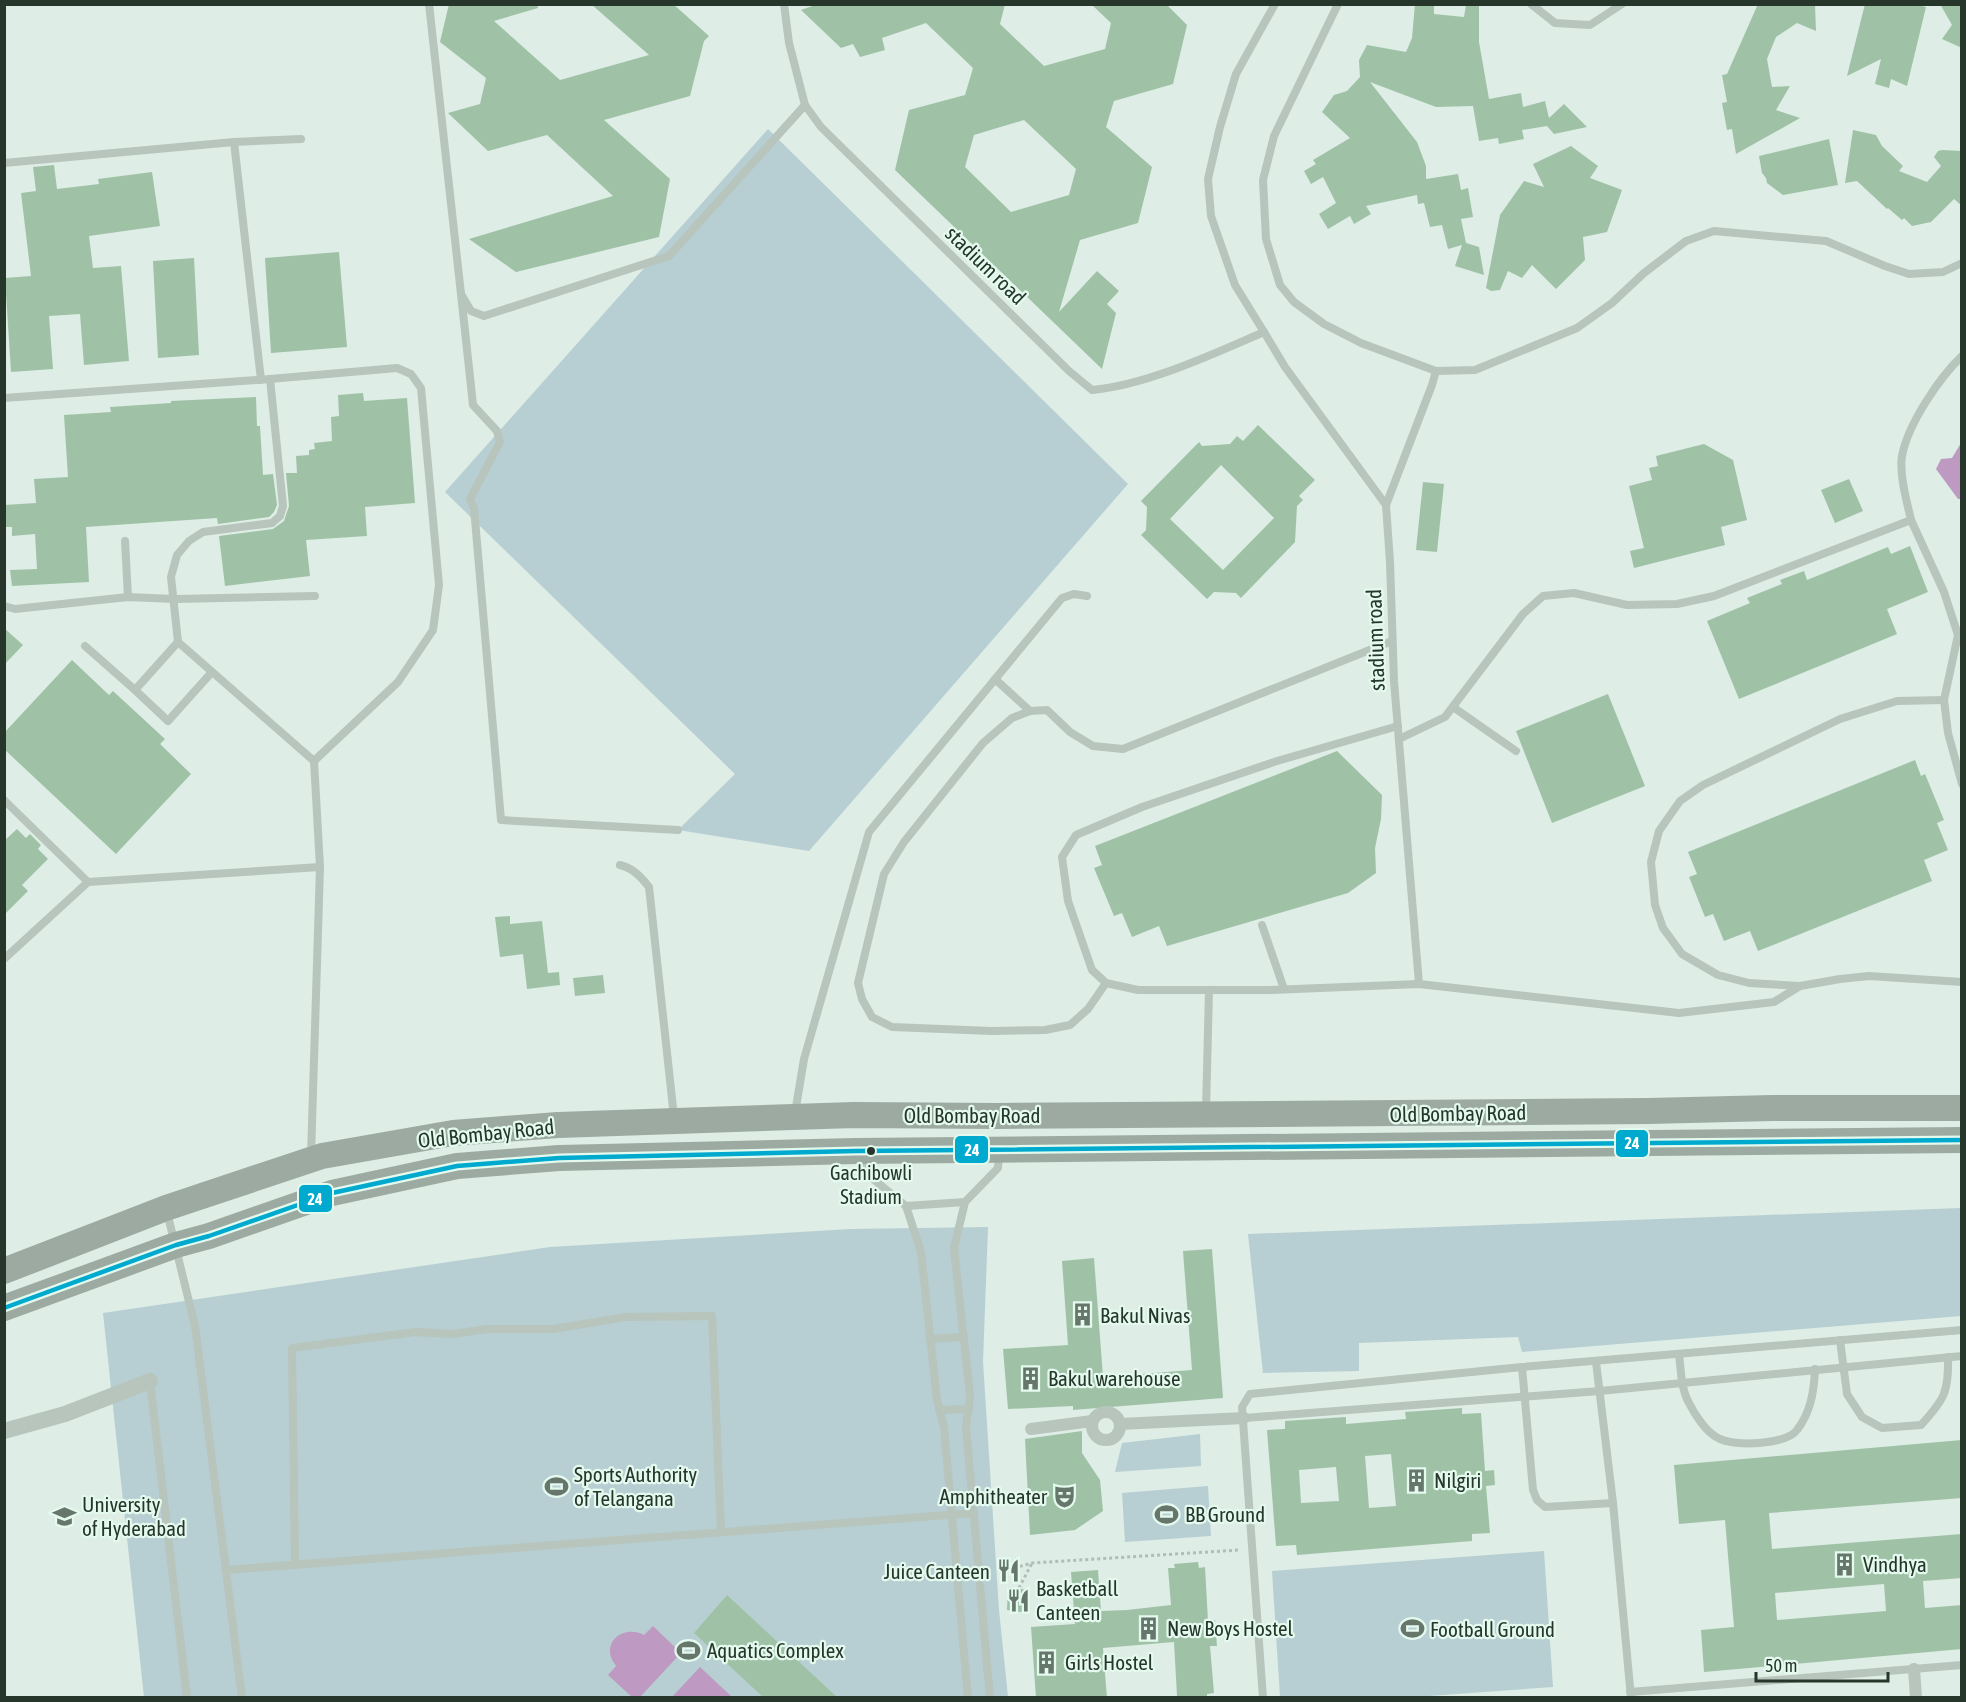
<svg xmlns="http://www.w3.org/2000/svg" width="1966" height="1702" font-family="'Asap Condensed',sans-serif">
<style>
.green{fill:#b7cfd2}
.water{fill:#be99c1}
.building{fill:#9fc2a7;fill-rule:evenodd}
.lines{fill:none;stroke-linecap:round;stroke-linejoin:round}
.path{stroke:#b0beb6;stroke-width:3;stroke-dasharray:3 3;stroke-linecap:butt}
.service{stroke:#b7c5bd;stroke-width:8}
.pedestrian{stroke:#b7c5bd;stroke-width:12}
.minor{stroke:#b7c5bd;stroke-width:16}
.primary{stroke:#9caaa1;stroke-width:26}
.bus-1-casing{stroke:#e5faef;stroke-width:9}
.bus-1{stroke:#00a9ce;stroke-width:4.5}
.bus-dot{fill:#26362a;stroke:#e5faef;stroke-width:2}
.labels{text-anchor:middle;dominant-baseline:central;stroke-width:4.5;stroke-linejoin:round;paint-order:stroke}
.bus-label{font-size:20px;fill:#26362a;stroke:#e5faef}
.street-label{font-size:21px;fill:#26362a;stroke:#e5faef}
.poi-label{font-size:21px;fill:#26362a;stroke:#e5faef;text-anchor:start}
.line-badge{stroke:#e5faef;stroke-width:2}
.badge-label{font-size:16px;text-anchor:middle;font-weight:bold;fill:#fff}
</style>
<rect width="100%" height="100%" fill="#deede5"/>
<g class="green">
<polygon points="768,129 1128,484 809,851 678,830 735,774 445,492"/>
<polygon points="1961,1208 1961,1316 1522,1352 1518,1337 1359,1343 1359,1371 1263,1373 1248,1234"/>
<polygon points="988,1227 983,1362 999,1610 1008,1697 144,1697 103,1313 550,1247 851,1229"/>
<polygon points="1200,1434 1201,1466 1115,1472 1122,1443"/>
<polygon points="1208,1486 1211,1536 1125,1542 1122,1493"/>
<polygon points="1544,1551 1553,1687 1415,1697 1280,1697 1272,1571"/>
</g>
<g class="water">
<polygon points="1961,443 1961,499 1958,499 1936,469 1941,459 1952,458"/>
<path d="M653 1626 681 1653 640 1697H632L608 1675 616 1666C614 1663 612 1660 611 1657 605 1636 629 1626 644 1635Z"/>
<polygon points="700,1667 732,1697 672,1697"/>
</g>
<g class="building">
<polygon points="449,4 537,4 538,8 494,21 560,80 649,55 591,4 673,4 709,36 704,41 690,96 604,120 670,179 659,237 516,272 469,239 613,196 547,135 488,151 448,113 480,104 486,78 440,42"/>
<path d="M818 4H1005L1000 24 1044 66 1105 49 1111 23 1091 4H1166L1187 25 1173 84 1114 101 1106 127 1152 167 1138 223 1080 240 1059 312 1097 271 1119 291 1107 304 1116 313 1102 369 895 170 909 110 965 95 973 68 926 23 882 38 885 50 860 57 853 44 841 48 801 10ZM1024 120 1076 169 1069 195 1011 212 965 167 974 135Z"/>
<polygon points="1415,4 1434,4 1434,14 1464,17 1466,5 1479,6 1479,42 1489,99 1521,93 1523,107 1545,101 1549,118 1564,104 1587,127 1554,134 1547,126 1522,130 1524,139 1499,144 1498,138 1479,141 1473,106 1436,107 1370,82 1417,142 1426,166 1426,179 1458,174 1461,190 1468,188 1473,217 1461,219 1466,243 1479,247 1484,275 1455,266 1462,245 1448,249 1442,225 1430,227 1424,203 1418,204 1417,195 1366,206 1371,214 1354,224 1350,216 1328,229 1319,214 1336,203 1323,177 1311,184 1304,171 1316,164 1313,160 1350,138 1322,112 1334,95 1347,91 1360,77 1359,60 1367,45 1406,52 1412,38"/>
<polygon points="1758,4 1815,4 1816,31 1797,23 1776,37 1767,59 1772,87 1790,86 1776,110 1800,118 1736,154 1732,129 1727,130 1722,103 1727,102 1722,75 1727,74"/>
<polygon points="1865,4 1914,4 1926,7 1907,86 1891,79 1889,88 1875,84 1881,59 1847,76"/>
<polygon points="1940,4 1962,4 1962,48 1942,39 1952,25"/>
<polygon points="1853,130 1876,135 1882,146 1903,166 1899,171 1927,182 1941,166 1934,157 1938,151 1942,150 1962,151 1962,206 1954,199 1931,222 1912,226 1904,218 1902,220 1888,208 1887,209 1857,181 1845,183"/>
<polygon points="1829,139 1838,185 1783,195 1767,183 1766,178 1762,173 1759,156"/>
<polygon points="1571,146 1598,166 1590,178 1622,190 1607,232 1583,237 1585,260 1556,289 1532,265 1522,278 1508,271 1500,290 1491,291 1486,288 1500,215 1524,181 1544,187 1533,164"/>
<polygon points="54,165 57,189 99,184 98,179 152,172 160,226 89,236 93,268 121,266 129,361 84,365 80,314 49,316 53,369 11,372 5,278 31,276 21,193 36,191 33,167"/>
<polygon points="339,252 347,347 271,353 265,258"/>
<polygon points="194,258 199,355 158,358 153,261"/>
<polygon points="363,393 364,401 407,398 415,503 365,507 367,536 306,540 310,576 225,586 219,536 273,529 284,521 289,506 286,473 297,473 296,456 309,455 309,450 315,449 314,443 332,441 331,417 339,416 338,395"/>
<polygon points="256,397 257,426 260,426 263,475 273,474 277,505 274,512 269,517 218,524 217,518 86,527 89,582 12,586 10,570 37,569 35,534 12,536 12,527 4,527 4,505 36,503 34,479 68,477 64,415 111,412 110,407 171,403 171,401"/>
<path d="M1258 425 1315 480 1299 496 1303 500 1297 506 1295 542 1241 598 1236 593 1214 592 1207 599 1141 535 1146 530 1147 507 1141 501 1199 442 1202 446 1230 444 1237 436 1243 441ZM1221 465 1274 518 1223 570 1170 519Z"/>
<polygon points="1704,444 1733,460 1747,520 1721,527 1725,545 1634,568 1630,551 1644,548 1629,486 1652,480 1649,468 1658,466 1656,456"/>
<polygon points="1849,479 1863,511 1835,523 1821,490"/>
<polygon points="1423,482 1444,484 1437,552 1416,550"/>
<polygon points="1910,546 1928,592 1887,609 1897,634 1739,699 1707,621 1750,603 1747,598 1782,584 1780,580 1804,571 1807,580 1888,547 1891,554"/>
<polygon points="4,628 23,645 4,665"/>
<polygon points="72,660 109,695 113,691 165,739 160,744 191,774 116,854 4,749 4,733"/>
<polygon points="1608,694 1645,786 1552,823 1516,731"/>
<polygon points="1337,751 1382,795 1381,819 1375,848 1376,873 1348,893 1167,946 1159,926 1132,937 1122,913 1114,916 1094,868 1102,865 1095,846"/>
<polygon points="1915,760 1921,776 1925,774 1944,820 1937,823 1948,850 1924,860 1932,881 1758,951 1750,931 1724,941 1713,914 1705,917 1689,877 1697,874 1688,852"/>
<polygon points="17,829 26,838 30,834 41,845 38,849 48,859 22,885 28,891 4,915 4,841"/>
<polygon points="510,916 510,924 542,921 548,973 559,972 560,985 527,989 523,954 500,957 495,917"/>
<polygon points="603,975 605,993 575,996 573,978"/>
<polygon points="1212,1249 1223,1398 1073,1410 1073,1406 1008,1409 1003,1349 1068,1345 1062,1261 1094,1258 1103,1377 1192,1370 1183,1251"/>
<path d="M1462 1408V1414L1481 1413 1485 1471 1494 1470 1495 1485 1486 1486 1490 1533 1472 1534V1541L1297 1555 1296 1545 1276 1546 1267 1430 1285 1429V1421L1346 1417V1424L1406 1419 1405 1412ZM1391 1454 1396 1506 1369 1508 1365 1456ZM1336 1467 1339 1501 1301 1503 1299 1470Z"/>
<polygon points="1082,1431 1082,1453 1100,1480 1103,1511 1075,1530 1030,1535 1025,1439"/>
<path d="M1962 1440V1498L1769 1513 1772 1549 1962 1534V1578L1923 1581 1925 1608 1962 1605V1649L1704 1672 1701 1630 1734 1627 1725 1520 1679 1524 1674 1465ZM1884 1584 1886 1611 1777 1620 1775 1593Z"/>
<polygon points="1198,1562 1199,1568 1205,1567 1208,1621 1215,1620 1217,1646 1210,1646 1214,1693 1207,1694 1207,1698 1177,1696 1174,1642 1103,1648 1107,1698 1036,1698 1031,1627 1075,1624 1071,1572 1098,1570 1101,1611 1127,1610 1171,1605 1168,1568 1175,1568 1174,1564"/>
<polygon points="1008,1587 1029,1590 1027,1613 1007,1610"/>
<polygon points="727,1595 838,1698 764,1698 694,1633"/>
</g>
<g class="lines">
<g class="path">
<polyline points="1014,1568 1032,1563 1239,1550"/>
<polyline points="1019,1588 1032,1563"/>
</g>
<g class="service">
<polyline points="429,4 461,294 471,311 484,316 669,256 805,105"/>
<path d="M784 4 789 43 805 105 821 127 1069 371 1092 390C1147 385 1213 354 1264 332"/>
<polyline points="1275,4 1236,74 1220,127 1208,179 1211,216 1235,285 1264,332 1285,367 1386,505 1390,562 1394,681 1419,984"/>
<polyline points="1338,4 1274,136 1263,180 1266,239 1280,285 1294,302 1324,324 1361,343 1436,371 1432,385 1386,505"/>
<polyline points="1531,4 1555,23 1590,25 1622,4"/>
<polyline points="234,142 261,380"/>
<polyline points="4,163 234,142 301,139"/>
<polyline points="461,294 473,405 497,431 500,442 470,499 474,508 501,820 678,830"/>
<polyline points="1436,371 1475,370 1577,328 1612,303 1644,273 1686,241 1714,231 1826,241 1885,266 1909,274 1943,272 1962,263"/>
<polyline points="4,398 270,379 397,368 411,374 421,388 439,585 433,630 398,682 314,761"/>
<polyline points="1911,520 1944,592 1958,635 1944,700 1948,733 1962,784"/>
<polyline points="125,541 128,597"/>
<polyline points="4,606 15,609 128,597 175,599 315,596"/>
<polyline points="178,642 314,761 320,867 311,1156"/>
<polyline points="85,646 135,690"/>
<polyline points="212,672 168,721 135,690 178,642 171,577 177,555 189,541 203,532 272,523 280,516 283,506 270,379"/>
<polyline points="995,679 1030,711"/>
<polyline points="1944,700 1897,701 1840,719 1703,785 1680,801 1659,831 1651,862 1655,905 1663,928 1682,954 1718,975 1749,983 1800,986 1840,979 1869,976 1962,982"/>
<polyline points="1453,707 1516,751"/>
<polyline points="1398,726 1277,761 1142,807 1076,835 1062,857 1068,901 1092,970 1106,983 1138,990 1271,990 1419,984 1679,1013 1774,1002 1800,986"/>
<path d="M1399 739 1445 717 1523 614 1543 596 1574 593 1627 605 1677 604 1714 596 1911 520C1907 502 1899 474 1902 456 1908 424 1939 378 1962 356"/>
<polyline points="4,800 88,882 320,867"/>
<path d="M620 865C633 868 641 877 649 887L674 1117"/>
<polyline points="1262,925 1284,989"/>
<polyline points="4,959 88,882"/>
<polyline points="1106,983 1088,1009 1070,1025 1045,1030 992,1031 892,1027 872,1017 862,999 858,983 884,874 904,842 983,743 1012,718 1030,711 1047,710 1070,732 1093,746 1123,749 1392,641"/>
<polyline points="1206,1111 1209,990"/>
<polyline points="795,1113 804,1059 869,832 1062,598 1074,594 1087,596"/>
<polyline points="859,1156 872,1178 906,1206 965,1202 998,1168 999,1153"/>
<polyline points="965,1202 954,1248 970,1396 966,1427 990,1698"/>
<polyline points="906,1206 921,1252 937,1400 944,1427 968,1698"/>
<polyline points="167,1212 195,1326 226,1570"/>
<polyline points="930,1339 964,1337"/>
<path d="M1840 1340 1847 1394 1862 1417 1882 1428 1921 1425C1944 1400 1949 1392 1948 1357"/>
<path d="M1679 1354C1681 1370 1681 1389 1689 1403 1695 1415 1706 1432 1718 1438 1734 1447 1786 1445 1797 1430 1811 1412 1814 1391 1815 1369"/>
<polyline points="1596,1362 1613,1503 1631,1698"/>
<polyline points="1522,1367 1533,1490 1537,1500 1545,1507 1613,1503"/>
<polyline points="150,1381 187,1698"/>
<polyline points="939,1410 969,1409"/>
<polyline points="1244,1418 1600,1391 1962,1356"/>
<polyline points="295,1565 292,1348 416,1332 452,1334 488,1329 553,1329 626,1317 712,1316 721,1532"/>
<polyline points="1630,1692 1962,1665"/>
<polyline points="242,1698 226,1570 974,1513"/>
<polyline points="1263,1698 1242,1407 1250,1394 1522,1367 1962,1330"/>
</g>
<g class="pedestrian">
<circle cx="1106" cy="1426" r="14"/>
<polyline points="1120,1424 1244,1418"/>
<polyline points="1031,1429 1092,1421"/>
<polyline points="1914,1669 1916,1698"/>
</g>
<polyline class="minor" points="4,1431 65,1414 150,1381"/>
<g class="primary">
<polyline points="4,1271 166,1208 322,1156 453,1133 558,1125 854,1115 998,1116 1648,1111 1773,1108 1962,1108"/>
<polyline points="4,1308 176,1245 209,1236 332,1193 457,1166 559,1158 855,1151 1962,1140"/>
</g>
<defs>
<polyline id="bus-1" points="4,1308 176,1245 209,1236 332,1193 457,1166 559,1158 855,1151 1962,1140"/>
</defs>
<use href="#bus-1" class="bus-1-casing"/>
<use href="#bus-1" class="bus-1"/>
</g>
<defs>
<symbol id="building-bare" viewBox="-9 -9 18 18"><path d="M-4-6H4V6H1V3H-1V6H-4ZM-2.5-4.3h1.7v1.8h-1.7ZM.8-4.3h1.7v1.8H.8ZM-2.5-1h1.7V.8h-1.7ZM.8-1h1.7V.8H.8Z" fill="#66766b" stroke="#e5faef" stroke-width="2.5" paint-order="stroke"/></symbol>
<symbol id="stadium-bare" viewBox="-9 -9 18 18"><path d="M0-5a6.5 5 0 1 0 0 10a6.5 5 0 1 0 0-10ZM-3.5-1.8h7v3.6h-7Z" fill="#66766b" stroke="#e5faef" stroke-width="2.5" paint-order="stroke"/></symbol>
<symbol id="theatre-bare" viewBox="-9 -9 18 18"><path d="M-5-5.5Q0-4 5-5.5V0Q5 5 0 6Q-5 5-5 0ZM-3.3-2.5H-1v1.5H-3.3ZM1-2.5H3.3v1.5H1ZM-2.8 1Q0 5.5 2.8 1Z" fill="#66766b" stroke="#e5faef" stroke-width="2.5" paint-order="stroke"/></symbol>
<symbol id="university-bare" viewBox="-9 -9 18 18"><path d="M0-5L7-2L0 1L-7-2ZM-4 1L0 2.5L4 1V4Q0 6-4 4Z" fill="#66766b" stroke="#e5faef" stroke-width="2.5" paint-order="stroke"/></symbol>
<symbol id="restaurant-bare" viewBox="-9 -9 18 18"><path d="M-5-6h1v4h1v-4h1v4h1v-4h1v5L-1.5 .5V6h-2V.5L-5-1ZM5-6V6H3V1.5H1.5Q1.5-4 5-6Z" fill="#66766b" stroke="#e5faef" stroke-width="2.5" paint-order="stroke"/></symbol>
</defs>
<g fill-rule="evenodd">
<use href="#building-bare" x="1066" y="1298" width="33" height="33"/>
<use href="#building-bare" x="1014" y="1362" width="33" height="33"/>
<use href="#building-bare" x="1400" y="1464" width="33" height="33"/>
<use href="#stadium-bare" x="540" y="1470" width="33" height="33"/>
<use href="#theatre-bare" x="1048" y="1480" width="33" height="33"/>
<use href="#stadium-bare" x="1150" y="1498" width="33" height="33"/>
<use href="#university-bare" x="48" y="1500" width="33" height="33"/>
<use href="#building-bare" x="1828" y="1548" width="33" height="33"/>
<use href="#restaurant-bare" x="992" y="1554" width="33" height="33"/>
<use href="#restaurant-bare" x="1002" y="1584" width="33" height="33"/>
<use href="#building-bare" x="1132" y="1612" width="33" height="33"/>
<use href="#stadium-bare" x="1396" y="1612" width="33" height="33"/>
<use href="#stadium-bare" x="672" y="1634" width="33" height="33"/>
<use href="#building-bare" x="1030" y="1646" width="33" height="33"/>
</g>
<circle class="bus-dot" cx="871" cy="1151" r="5"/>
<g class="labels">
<g class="bus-label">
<text x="871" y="1172">Gachibowli<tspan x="871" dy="24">Stadium</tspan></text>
</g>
<g class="street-label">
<text transform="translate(986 265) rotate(44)">stadium road</text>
<text transform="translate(1375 640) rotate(-92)">stadium road</text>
<text transform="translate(1458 1113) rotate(-1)">Old Bombay Road</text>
<text x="972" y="1115">Old Bombay Road</text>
<text transform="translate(486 1133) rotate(-6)">Old Bombay Road</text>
</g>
<g class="poi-label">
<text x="1100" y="1315">Bakul Nivas</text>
<text x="1048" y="1378">Bakul warehouse</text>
<text x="574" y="1474">Sports Authority<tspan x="574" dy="24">of Telangana</tspan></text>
<text x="1434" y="1480">Nilgiri</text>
<text x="1047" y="1496" text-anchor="end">Amphitheater</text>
<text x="82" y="1504">University<tspan x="82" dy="24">of Hyderabad</tspan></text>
<text x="1185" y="1514">BB Ground</text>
<text x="1863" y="1564">Vindhya</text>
<text x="990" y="1571" text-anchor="end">Juice Canteen</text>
<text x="1036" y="1588">Basketball<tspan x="1036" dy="24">Canteen</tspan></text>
<text x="1167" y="1628">New Boys Hostel</text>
<text x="1430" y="1629">Football Ground</text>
<text x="707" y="1650">Aquatics Complex</text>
<text x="1065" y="1662">Girls Hostel</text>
</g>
</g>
<g class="line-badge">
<rect x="1615" y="1129" width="34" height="29" rx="6" fill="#00a9ce"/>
<rect x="954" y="1135" width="35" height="29" rx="6" fill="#00a9ce"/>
<rect x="298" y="1184" width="35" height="29" rx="6" fill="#00a9ce"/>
</g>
<g class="badge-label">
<text x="1632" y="1149">24</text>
<text x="972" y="1156">24</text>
<text x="315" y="1205">24</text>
</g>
<rect width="1966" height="1702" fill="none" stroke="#26362a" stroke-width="12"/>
<path d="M1756 1672v9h132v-9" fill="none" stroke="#26362a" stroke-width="3"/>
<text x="1765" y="1672" font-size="18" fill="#26362a" stroke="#e5faef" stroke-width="4.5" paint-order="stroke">50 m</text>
</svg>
